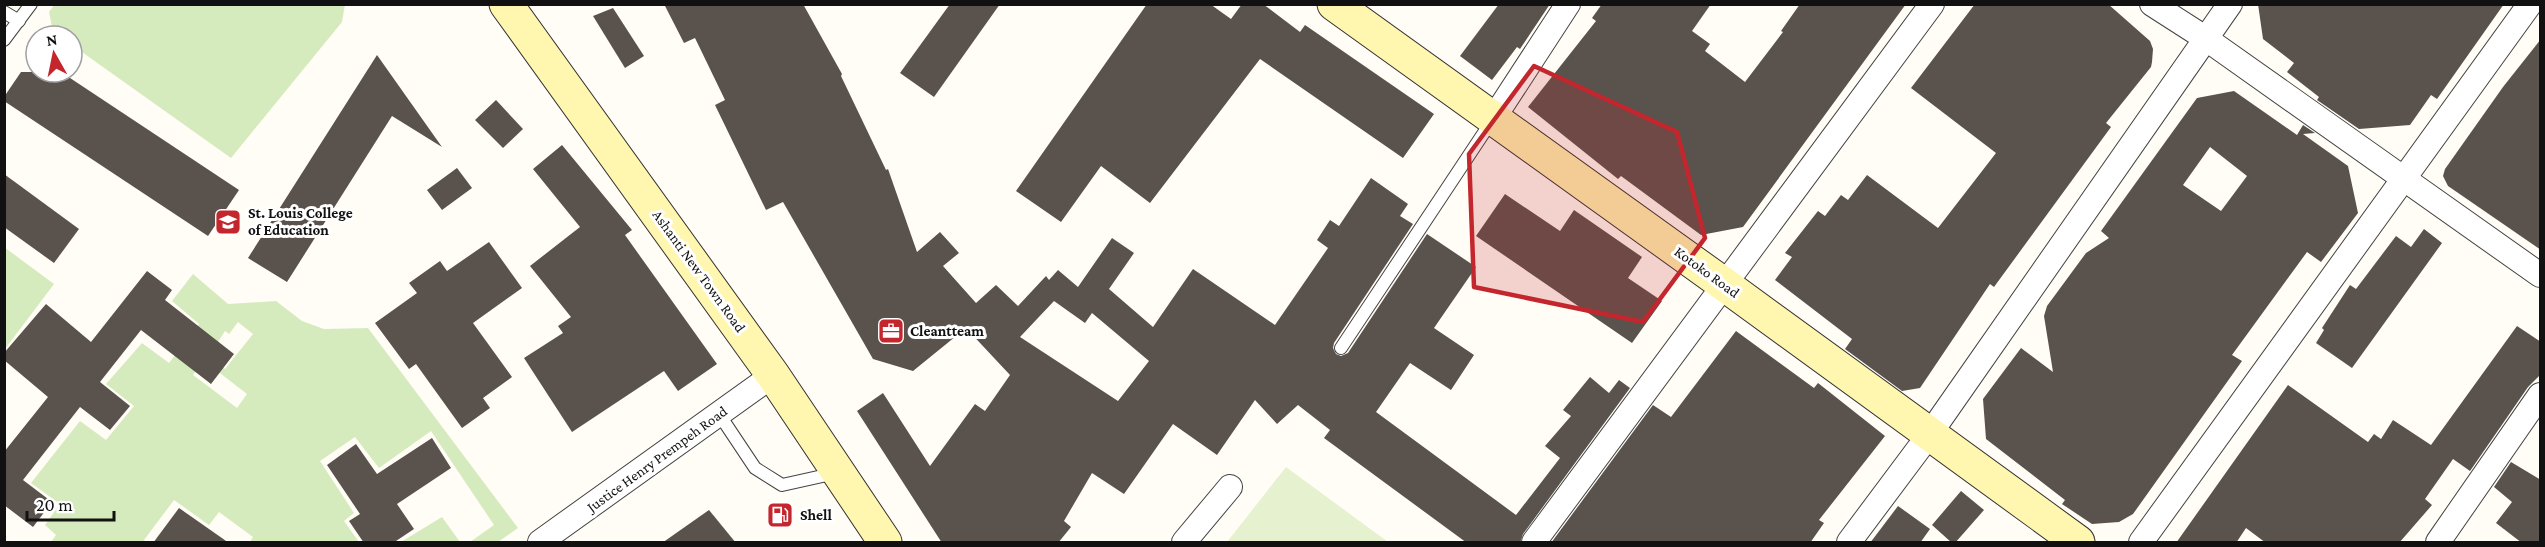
<svg xmlns="http://www.w3.org/2000/svg" width="2545" height="547" font-family="'Crimson Pro',serif">
<style>
.green{fill:#d5ebbd;fill-rule:evenodd}
.pitch{fill:#e6f2cf}
.building{fill:#5a524d;fill-rule:evenodd}
.lines{fill:none;stroke-linecap:round;stroke-linejoin:round}
.lane-casing{stroke:#444;stroke-width:14}
.street-casing{stroke:#444;stroke-width:26}
.secondary-casing{stroke:#333;stroke-width:35}
.lane{stroke:#fff;stroke-width:12}
.street{stroke:#fff;stroke-width:24}
.secondary{stroke:#fff6b0;stroke-width:33}
.marked{fill:#c4262e;fill-opacity:0.2;stroke:#c4262e;stroke-width:4.5;stroke-linejoin:round}
.labels{text-anchor:middle;dominant-baseline:central;stroke-width:6;stroke-linejoin:round;paint-order:stroke}
.poi-label{font-size:15px;font-weight:bold;fill:#111;stroke:#fff;text-anchor:start}
.street-label{font-size:15px;fill:#111;stroke:#fff}
</style>
<rect width="100%" height="100%" fill="#fffdf5"/>
<g class="green">
<polygon points="55,4 345,4 342,22 231,158 72,45 72,36 60,36 53,31 49,12"/>
<polygon points="4,247 54,284 5,349 4,349"/>
<path d="M193 274 228 304 276 301 302 321 324 329 368 328 518 528 498 542H470L494 525 431 431 379 468 355 437 320 461 354 513 344 521 359 542H250L253 537 219 512 209 525 174 500 144 540 146 542H51L56 535 45 525 60 504 31 483 80 421 106 440 134 406 106 384 142 343 169 363 199 324 172 301ZM238 322 253 334 225 369 209 356 225 331 229 334ZM203 360 247 394 237 408 193 375Z"/>
<polygon points="442,517 460,542 401,542"/>
</g>
<polygon class="pitch" points="1286,467 1388,542 1227,542"/>
<g class="building">
<path d="M664 4H803L842 74 841 76 886 170 888 169 917 252 940 232 959 253 943 266 976 303 996 285 1018 306 1046 276 1049 280 1058 270 1078 287 1112 238 1134 253 1109 289 1153 327 1193 269 1275 325 1328 248 1317 240 1330 220 1339 226 1371 178 1408 204 1400 216 1413 224 1334 343 1333 348 1336 354 1341 356 1348 353 1427 234 1476 267 1434 328 1474 355 1451 390 1410 363 1376 412 1516 515 1560 458 1545 446 1571 416 1563 410 1590 377 1609 393 1619 380 1630 388 1523 534 1520 543H1467L1324 438 1330 430 1298 405 1277 424 1255 400 1217 455 1173 424 1124 494 1092 473 1064 521 1071 527 1058 543H942L857 411 883 393 930 466 975 404 985 411 1010 375 966 328 913 371 873 359 783 202 766 210 715 105 725 100 695 38 684 43ZM1054 301 1085 323 1092 313 1149 361 1118 401 1020 337Z"/>
<polygon points="950,4 1000,4 934,97 900,73"/>
<polygon points="1147,4 1210,4 1231,19 1242,4 1263,4 1300,32 1305,25 1434,114 1403,158 1260,59 1150,203 1101,166 1061,222 1016,191"/>
<polygon points="1499,4 1550,4 1520,49 1517,47 1492,80 1460,56"/>
<polygon points="1602,4 1711,4 1692,31 1710,44 1705,51 1745,82 1783,32 1781,31 1800,4 1906,4 1743,227 1701,235 1621,176 1618,179 1528,107 1596,21 1592,18"/>
<polygon points="1975,4 2108,4 2150,41 2153,49 2152,62 2151,67 2106,123 2111,127 1994,287 1990,284 1920,388 1902,391 1845,349 1852,339 1775,280 1792,257 1785,253 1818,211 1825,216 1841,195 1848,200 1867,175 1938,228 1996,153 1911,88"/>
<polygon points="2258,4 2504,4 2437,99 2431,95 2410,125 2359,129 2317,100 2319,97 2287,72 2294,63 2263,39"/>
<polygon points="613,8 644,56 625,68 593,16"/>
<polygon points="2541,39 2541,250 2448,186 2443,176 2445,169 2503,87"/>
<polygon points="377,55 442,147 392,116 287,282 248,258"/>
<polygon points="21,72 61,72 239,190 208,236 4,101 4,97"/>
<path d="M2234 91 2297 135 2303 125 2315 133 2303 134 2348 166 2358 213 2321 262 2307 252 2232 355 2242 361 2133 514 2119 522 2092 524 2062 504 2065 500 1986 439 1983 399 2021 348 2053 372 2044 316 2047 306 2086 253 2109 238 2101 231 2197 98ZM2210 147 2247 176 2221 211 2183 185Z"/>
<polygon points="496,100 523,129 503,148 475,120"/>
<polygon points="562,145 632,230 625,235 717,364 678,391 664,371 572,432 524,358 563,333 558,326 571,317 530,266 580,227 533,169"/>
<polygon points="457,168 472,188 442,210 427,190"/>
<polygon points="4,174 79,229 54,263 4,227"/>
<polygon points="1505,194 1560,231 1574,210 1642,257 1628,278 1662,301 1632,343 1476,236"/>
<polygon points="2424,229 2442,243 2352,368 2316,343 2324,330 2322,328 2350,285 2356,289 2396,236 2411,247"/>
<polygon points="489,242 522,288 473,323 512,377 483,398 490,408 462,428 416,364 409,369 375,323 417,293 409,283 440,261 447,271"/>
<polygon points="147,271 172,290 165,300 234,354 211,384 141,330 100,382 130,406 110,430 80,407 23,480 52,502 33,527 4,505 4,452 48,397 4,360 4,353 46,304 91,342"/>
<polygon points="2517,326 2541,342 2541,374 2528,387 2470,471 2453,459 2425,499 2432,505 2399,543 2266,543 2246,528 2236,543 2176,543 2288,385 2368,442 2374,434 2381,439 2393,420 2431,445"/>
<polygon points="1736,331 1814,388 1818,383 1885,436 1819,520 1824,523 1810,543 1551,543 1653,405 1671,417"/>
<polygon points="432,438 451,468 397,504 414,529 393,543 364,543 349,521 360,514 327,465 356,444 377,474"/>
<polygon points="2511,462 2541,480 2541,543 2522,543 2496,523 2512,502 2494,487"/>
<polygon points="1961,491 1984,510 1955,543 1952,543 1932,525"/>
<polygon points="1898,506 1930,529 1920,543 1870,543"/>
<polygon points="179,508 229,543 153,543"/>
<polygon points="709,510 736,543 662,543"/>
</g>
<g class="lines">
<defs>
<g id="lane">
<polyline points="4,12 19,21"/>
<polyline points="4,40 31,4"/>
<polyline points="1341,348 1493,119"/>
<polyline points="719,414 755,468 782,485 836,473"/>
</g>
<g id="street">
<polyline points="2152,4 2205,38 2540,275"/>
<polyline points="1493,119 1568,4"/>
<polyline points="540,542 773,375"/>
<polyline points="1184,542 1230,487"/>
<polyline points="1534,542 1932,4"/>
<polyline points="1849,542 1929,435 2230,4"/>
<polyline points="2141,542 2530,4"/>
<polyline points="2438,542 2540,395"/>
</g>
<g id="secondary">
<polyline points="506,4 773,375 885,542"/>
<polyline points="1334,4 1725,285 2078,542"/>
</g>
</defs>
<use href="#lane" class="lane-casing"/>
<use href="#street" class="street-casing"/>
<use href="#secondary" class="secondary-casing"/>
<use href="#lane" class="lane"/>
<use href="#street" class="street"/>
<use href="#secondary" class="secondary"/>
</g>
<path class="marked" d="M1534 66 1677 132 1705 238 1643 322 1474 287 1469 154Z"/>
<defs>
<symbol id="university-square" viewBox="-11 -11 22 22"><rect x="-9" y="-9" width="18" height="18" rx="4" fill="#c4262e" stroke="#fff"/><path d="M0-5L7-2L0 1L-7-2ZM-4 1L0 2.5L4 1V4Q0 6-4 4Z" fill="#fff"/></symbol>
<symbol id="office-square" viewBox="-11 -11 22 22"><rect x="-9" y="-9" width="18" height="18" rx="4" fill="#c4262e" stroke="#fff"/><path d="M-6-3h4V-5.5h4V-3h4V5H-6ZM-1-4.5V-3h2v-1.5ZM-6 0V1H6V0Z" fill="#fff"/></symbol>
<symbol id="fuel-square" viewBox="-11 -11 22 22"><rect x="-9" y="-9" width="18" height="18" rx="4" fill="#c4262e" stroke="#fff"/><path d="M-5.5-6h7V0h2V4h1.3V-2.5L3-4.5l.8-.8L6-3V5H2.5V1h-1V6h-7ZM-4.2-4.7v3.2H.2V-4.7Z" fill="#fff"/></symbol>
</defs>
<g fill-rule="evenodd">
<use href="#university-square" x="213" y="207" width="30" height="30"/>
<use href="#office-square" x="876" y="316" width="30" height="30"/>
<use href="#fuel-square" x="765" y="500" width="30" height="30"/>
</g>
<g class="labels">
<g class="poi-label">
<text x="248" y="213">St. Louis College<tspan x="248" dy="17">of Education</tspan></text>
<text x="910" y="331">Cleantteam</text>
<text x="800" y="515">Shell</text>
</g>
<g class="street-label">
<text transform="translate(699 271) rotate(54)">Ashanti New Town Road</text>
<text transform="translate(1707 272) rotate(36)">Kotoko Road</text>
<text transform="translate(657 459) rotate(-36)">Justice Henry Prempeh Road</text>
</g>
</g>
<rect width="2545" height="547" fill="none" stroke="#111111" stroke-width="12"/>
<g transform="translate(54 54) rotate(351)"><circle r="28" fill="#ffffff" stroke="#a0a0a0" stroke-width="1.5"/>
<path d="M0-4.5L10 22L0 15L-10 22Z" fill="#c4262e"/>
<text y="-9" font-size="16" font-weight="bold" text-anchor="middle" fill="#111111">N</text>
</g>
<path d="M27 511v9h87v-9" fill="none" stroke="#111111" stroke-width="3"/>
<text x="36" y="511" font-size="18" fill="#111111" stroke="#ffffff" stroke-width="4.5" paint-order="stroke">20 m</text>
</svg>
